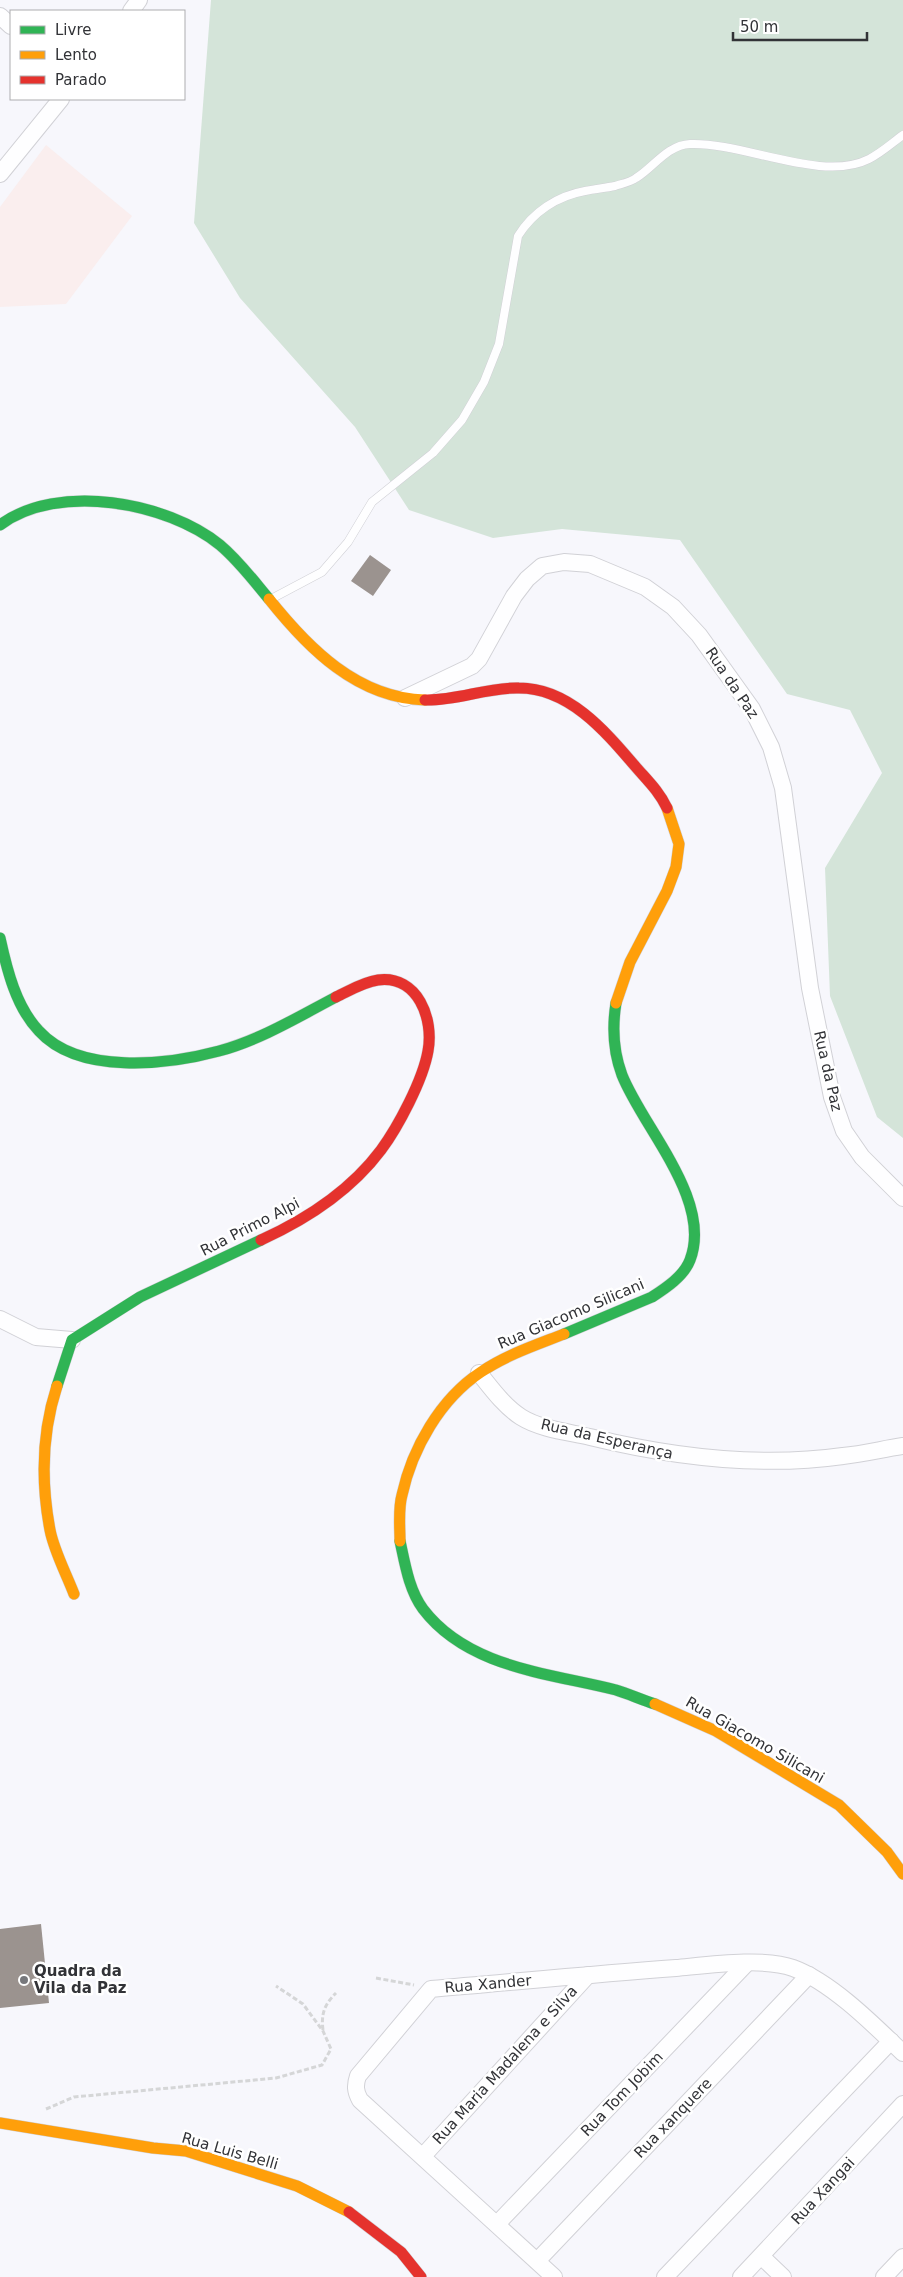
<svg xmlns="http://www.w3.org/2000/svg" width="903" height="2277" font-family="'DejaVu Sans',sans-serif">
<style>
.education{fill:#faeeee}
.green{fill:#d4e4d9}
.building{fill:#9b938f}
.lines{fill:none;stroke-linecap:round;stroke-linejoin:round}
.lane-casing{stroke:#d1d1d6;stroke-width:9}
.street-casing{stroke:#d1d1d6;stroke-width:18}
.fast-casing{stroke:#d1d1d6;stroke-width:12}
.slow-casing{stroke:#d1d1d6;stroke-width:12}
.jam-casing{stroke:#d1d1d6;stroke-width:12}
.path{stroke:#d5d6d7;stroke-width:3;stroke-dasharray:5 2.5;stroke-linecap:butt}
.lane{stroke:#fefeff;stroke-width:8}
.street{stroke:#fefeff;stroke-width:16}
.fast{stroke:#30b455;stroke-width:11}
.slow{stroke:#ff9f0a;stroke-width:11}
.jam{stroke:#e5322d;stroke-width:11}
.poi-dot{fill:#77787c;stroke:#fff;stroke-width:2}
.labels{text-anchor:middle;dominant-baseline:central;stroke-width:5;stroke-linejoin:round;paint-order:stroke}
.street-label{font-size:15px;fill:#323337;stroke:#fff}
.poi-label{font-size:15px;font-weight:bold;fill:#323337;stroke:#fff;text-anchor:start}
</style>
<rect width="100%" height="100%" fill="#f7f7fc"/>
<polygon class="education" points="46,145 132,216 66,304 0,307 0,207"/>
<polygon class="green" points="211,0 903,0 903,1138 877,1117 830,996 825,868 882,773 850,710 787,694 680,540 562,529 493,538 409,510 355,427 240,298 194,223"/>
<g class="building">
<polygon points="370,555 391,570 373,596 351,581"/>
<polygon points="41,1924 49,2003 0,2008 0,1929"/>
</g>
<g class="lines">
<defs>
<path id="lane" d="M273 598 322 572 348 542 372 502 433 453 462 420 484 382 499 344 518 236C533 212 557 196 585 191 595 189 605 188 615 186 621 184 631 182 636 178 653 168 667 145 690 144 744 142 822 183 869 159 881 153 892 143 903 135"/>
<g id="street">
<polyline points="131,11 139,0"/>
<polyline points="0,16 11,26"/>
<polyline points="0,174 61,99"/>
<polyline points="405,698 472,666 479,659 514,596 527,579 542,566 564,562 590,564 645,587 673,607 699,635 752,709 771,747 783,788 810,988 832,1097 844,1131 862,1157 903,1198"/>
<polyline points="0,1319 36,1337 72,1340"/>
<path d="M479 1373C491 1388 504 1406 521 1417 540 1429 568 1432 590 1437 672 1457 758 1468 843 1456 863 1454 883 1449 903 1446"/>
<polyline points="423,2156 588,1975"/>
<polyline points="497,2224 747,1963"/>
<polyline points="762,2257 783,2277"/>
<polyline points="537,2261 809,1975"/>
<path d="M554 2277 360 2100C355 2091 355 2085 358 2076L431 1989C513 1982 595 1974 676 1968 708 1965 764 1957 793 1968 831 1982 873 2024 903 2053"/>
<polyline points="665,2277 891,2041"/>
<polyline points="741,2277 903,2104"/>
<polyline points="884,2277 903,2257"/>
</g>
<g id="fast">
<path d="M0 525C58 482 167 502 220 545 239 561 253 580 269 599"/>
<path d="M0 938C7 970 16 1007 39 1031 79 1075 167 1065 219 1051 260 1040 298 1017 336 997"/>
<path d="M564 1334 652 1297C666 1288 684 1276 690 1260 713 1200 643 1128 622 1075 613 1051 612 1028 616 1003"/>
<polyline points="57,1386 72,1340 140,1297 261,1240"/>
<path d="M400 1541C405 1564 409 1590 423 1609 468 1668 549 1673 616 1690 629 1694 642 1700 655 1704"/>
</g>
<g id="slow">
<path d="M269 599C308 648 357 698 425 700"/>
<polyline points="616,1003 630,962 667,891 676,867 679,844 667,808"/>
<path d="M57 1386C42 1432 41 1482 50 1530 54 1551 66 1573 74 1594"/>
<path d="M400 1541C400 1527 398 1509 402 1495 412 1449 440 1399 481 1372 506 1355 536 1345 564 1334"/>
<polyline points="655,1704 716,1731 839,1805 887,1852 903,1874"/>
<polyline points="0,2123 153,2148 186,2151 297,2186 349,2212"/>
</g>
<g id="jam">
<path d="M425 700C457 701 487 687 519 688 569 688 605 731 635 766 647 780 659 791 667 808"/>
<path d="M261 1240C305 1220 351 1190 381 1150 398 1127 423 1080 428 1051 434 1019 418 975 378 980 363 982 349 991 336 997"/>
<polyline points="349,2212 401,2252 421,2277"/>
</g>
</defs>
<use href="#lane" class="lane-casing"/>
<use href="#street" class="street-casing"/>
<use href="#fast" class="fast-casing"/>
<use href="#slow" class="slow-casing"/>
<use href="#jam" class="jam-casing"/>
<g class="path">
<polyline points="376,1978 414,1985"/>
<path d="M323 2030C321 2014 324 2005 336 1993"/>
<polyline points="46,2109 74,2097 276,2078 322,2065 331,2049 323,2031 303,2004 276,1986"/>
</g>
<use href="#lane" class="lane"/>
<use href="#street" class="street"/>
<use href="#fast" class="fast"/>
<use href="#slow" class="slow"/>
<use href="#jam" class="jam"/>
</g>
<circle class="poi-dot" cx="24" cy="1980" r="5"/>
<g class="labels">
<g class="street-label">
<text transform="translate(732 683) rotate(56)">Rua da Paz</text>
<text transform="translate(828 1071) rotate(77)">Rua da Paz</text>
<text transform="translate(250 1227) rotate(-27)">Rua Primo Alpi</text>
<text transform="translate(571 1314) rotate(-23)">Rua Giacomo Silicani</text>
<text transform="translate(607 1439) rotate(13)">Rua da Esperança</text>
<text transform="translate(755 1740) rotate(30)">Rua Giacomo Silicani</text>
<text transform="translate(488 1984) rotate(-5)">Rua Xander</text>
<text transform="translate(505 2065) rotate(-48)">Rua Maria Madalena e Silva</text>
<text transform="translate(622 2094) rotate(-46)">Rua Tom Jobim</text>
<text transform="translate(673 2118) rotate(-46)">Rua xanquere</text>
<text transform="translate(230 2151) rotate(16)">Rua Luis Belli</text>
<text transform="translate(823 2191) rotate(-47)">Rua Xangai</text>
</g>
<g class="poi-label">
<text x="34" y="1971">Quadra da<tspan x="34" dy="17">Vila da Paz</tspan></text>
</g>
</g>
<rect x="10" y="10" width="175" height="90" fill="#ffffff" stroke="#adadaf"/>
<rect x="20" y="26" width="25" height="8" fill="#30b455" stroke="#adadaf"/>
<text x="55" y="35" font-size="15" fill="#323337">Livre</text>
<rect x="20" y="51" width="25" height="8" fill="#ff9f0a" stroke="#adadaf"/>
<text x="55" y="60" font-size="15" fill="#323337">Lento</text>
<rect x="20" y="76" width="25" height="8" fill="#e5322d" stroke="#adadaf"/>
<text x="55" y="85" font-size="15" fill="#323337">Parado</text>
<path d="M733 32v8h134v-8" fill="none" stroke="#323337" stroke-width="2.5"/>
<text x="740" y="32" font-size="15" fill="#323337" stroke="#ffffff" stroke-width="4" paint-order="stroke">50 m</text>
</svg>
